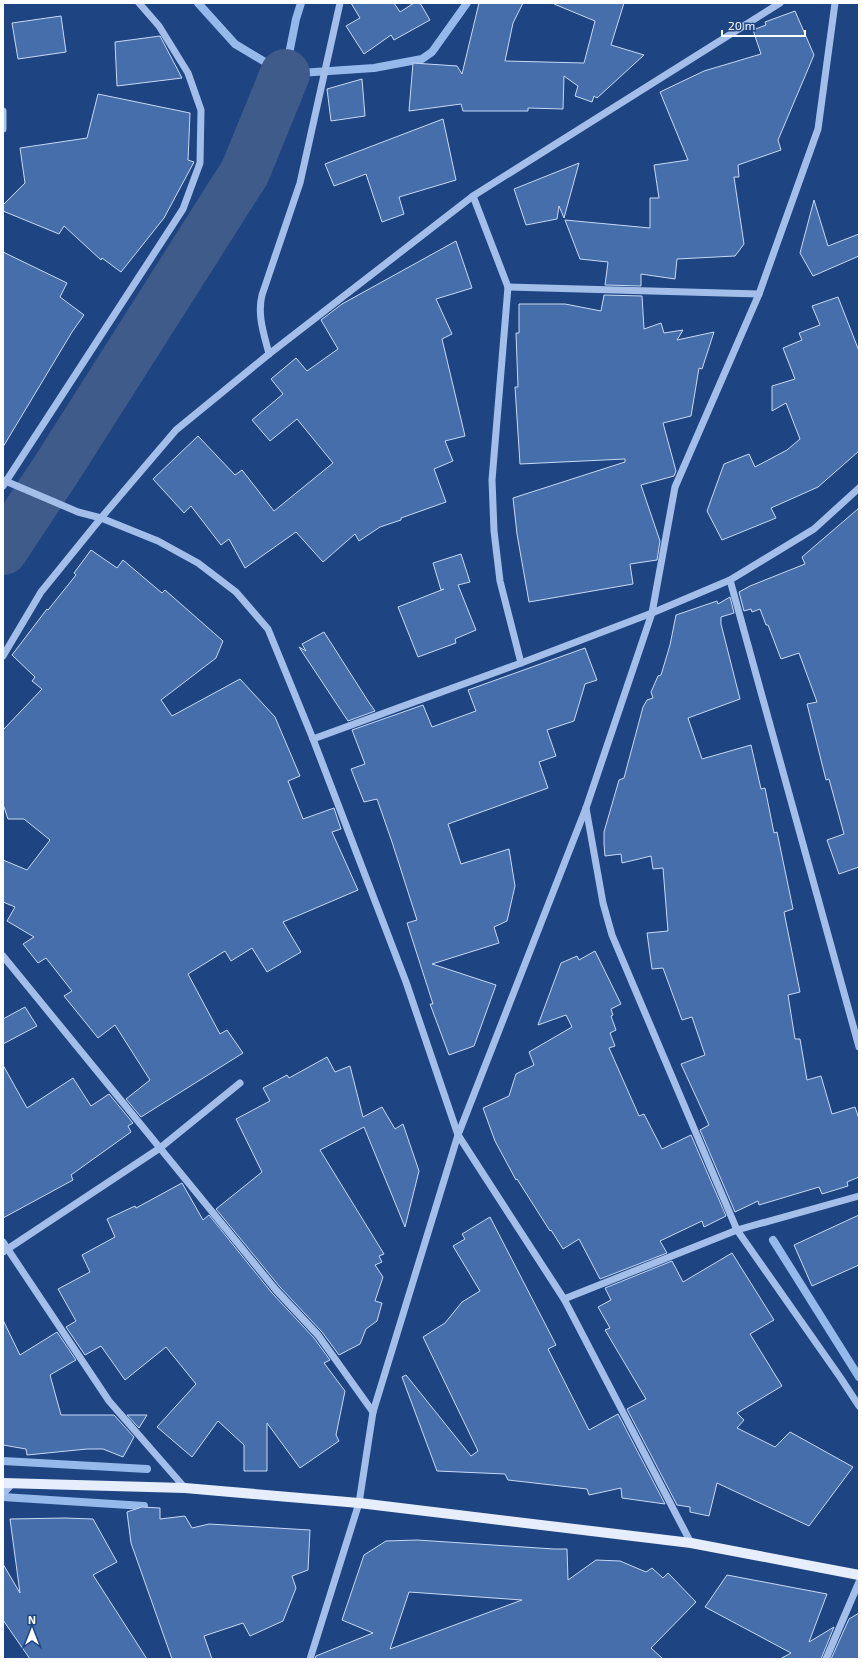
<svg xmlns="http://www.w3.org/2000/svg" width="862" height="1662" font-family="'Exo 2',sans-serif">
<style>
.lines{fill:none;stroke-linecap:round;stroke-linejoin:round}
.stream{stroke:#96b9eb;stroke-width:8}
.river{stroke:#3f5b89;stroke-width:50}
.building{fill:#466eab;stroke:#c7daf7;fill-rule:evenodd}
.minor{stroke:#a3bfe9;stroke-width:7}
.major{stroke:#e6eefe;stroke-width:10}
</style>
<rect width="100%" height="100%" fill="#1e4481"/>
<g class="lines">
<g class="stream">
<polyline points="198,3 235,44 285,74 374,68 422,59 432,52 467,3"/>
<polyline points="285,74 296,19 301,3"/>
<polyline points="773,1240 859,1377"/>
<polyline points="3,1461 147,1469"/>
<polyline points="3,1497 144,1506"/>
</g>
<polyline class="river" points="3,550 59,465 245,172 285,74"/>
</g>
<g class="building">
<polygon points="351,3 394,3 400,12 414,3 420,3 430,20 394,40 391,35 364,54 346,26 360,18"/>
<polygon points="479,3 523,3 513,23 505,61 584,63 595,21 554,4 554,3 624,3 611,45 644,55 597,98 594,96 592,102 575,96 578,86 564,76 563,109 528,108 528,111 463,111 461,104 409,111 413,63 457,66 462,74"/>
<polygon points="795,11 814,55 778,140 781,150 738,165 739,177 734,177 744,244 735,256 677,259 675,279 641,274 641,286 605,285 608,262 580,259 565,220 650,228 650,198 659,198 654,165 688,160 660,92 704,71 761,54 753,30 766,25 765,22"/>
<polygon points="61,16 66,52 18,59 12,23"/>
<polygon points="160,36 182,78 117,86 115,42"/>
<polygon points="362,79 365,116 331,121 327,89"/>
<polygon points="98,94 190,113 188,160 194,162 164,218 121,272 102,258 101,260 64,226 59,234 3,211 3,205 25,183 20,148 87,138"/>
<polygon points="443,119 456,180 399,197 404,214 382,222 366,174 334,186 325,164"/>
<polygon points="579,163 564,218 559,206 557,219 526,225 514,189"/>
<polygon points="814,200 828,246 859,234 859,256 813,276 800,253"/>
<polygon points="456,241 472,288 436,299 452,334 442,339 465,436 445,441 453,461 434,469 446,502 401,518 401,520 380,527 359,541 355,534 323,562 296,532 245,568 229,539 221,545 191,506 184,513 153,479 198,436 235,475 242,470 274,511 333,463 297,419 270,441 252,420 283,394 271,379 296,358 307,371 338,349 321,320 342,304"/>
<polygon points="3,252 67,283 60,297 84,315 72,332 3,447"/>
<polygon points="604,295 642,296 644,329 661,323 664,333 683,330 677,340 714,332 702,369 699,368 691,416 663,423 676,471 674,476 641,485 660,541 657,560 630,564 633,584 529,602 517,534 513,498 625,462 625,459 520,464 515,387 518,387 516,333 519,333 519,304 565,304 601,311"/>
<polygon points="838,297 859,351 859,451 818,487 771,508 776,518 722,540 707,511 724,464 749,454 755,467 787,450 800,439 786,403 772,411 772,386 795,379 783,348 802,340 799,333 820,325 812,306"/>
<polygon points="859,508 859,867 839,874 827,840 844,834 829,779 826,780 807,704 817,702 799,653 781,659 768,625 766,625 760,609 752,612 751,609 744,611 739,592 750,586 805,564 802,557"/>
<polygon points="91,550 117,568 123,560 162,593 165,590 223,641 216,658 161,700 172,716 240,679 275,717 300,776 288,781 303,819 334,808 341,829 332,832 358,890 283,922 301,952 267,972 252,948 231,961 225,951 188,974 220,1034 227,1030 243,1053 141,1117 126,1099 150,1080 115,1025 98,1038 64,996 72,991 46,958 38,963 23,944 34,937 7,921 15,907 3,902 3,860 27,870 50,840 24,819 8,819 3,804 3,730 42,689 32,681 35,677 12,655 47,609 48,610 76,575 74,573"/>
<polygon points="461,554 470,582 458,585 476,630 455,639 456,643 418,657 398,607 444,589 441,590 433,563"/>
<polygon points="730,597 734,613 721,617 721,624 740,699 688,718 702,759 751,745 761,789 765,788 774,833 777,832 793,909 784,912 800,992 788,995 795,1039 800,1039 807,1080 821,1076 832,1114 855,1107 859,1119 859,1177 847,1182 848,1186 822,1194 819,1187 759,1205 758,1201 735,1212 700,1130 709,1125 681,1064 705,1055 692,1017 682,1020 663,968 652,969 647,933 668,931 663,868 653,869 651,856 622,863 621,854 605,856 604,844 604,832 619,780 624,778 643,707 647,700 653,698 651,692 658,676 661,675 670,645 676,615 717,601 718,604"/>
<polygon points="324,632 368,701 375,711 348,721 299,647 306,651 302,644"/>
<polygon points="585,648 597,680 585,684 574,721 547,730 556,756 539,762 548,788 448,824 461,864 509,849 515,886 507,921 494,927 499,943 432,964 496,985 474,1046 449,1055 430,1004 433,1004 407,923 417,920 392,842 377,799 364,802 351,769 365,764 352,730 423,705 432,727 476,711 468,690"/>
<polygon points="595,951 621,1004 611,1009 613,1015 611,1016 616,1030 610,1033 615,1046 609,1048 639,1116 644,1114 662,1149 691,1135 726,1216 704,1227 702,1221 660,1241 667,1253 600,1279 579,1239 563,1249 551,1230 550,1231 517,1179 516,1180 495,1141 483,1108 509,1096 516,1074 534,1065 529,1052 572,1027 566,1015 538,1025 561,963 577,956 579,960"/>
<polygon points="25,1007 37,1026 3,1044 3,1019"/>
<polygon points="327,1057 335,1072 350,1066 363,1117 382,1107 395,1129 403,1124 419,1171 405,1227 364,1127 320,1150 384,1254 379,1256 382,1262 375,1265 383,1277 375,1301 382,1303 377,1321 366,1329 360,1344 339,1355 322,1332 280,1287 216,1209 262,1172 236,1119 270,1101 263,1088 287,1075 289,1078"/>
<polygon points="3,1065 27,1108 73,1078 91,1106 109,1094 133,1123 128,1126 131,1132 71,1175 73,1180 3,1218"/>
<polygon points="182,1183 203,1220 209,1215 272,1293 314,1338 330,1360 324,1363 345,1391 336,1435 339,1441 300,1468 267,1423 267,1471 244,1471 244,1445 218,1421 192,1457 157,1427 196,1384 166,1347 125,1380 101,1346 85,1355 66,1327 76,1321 58,1289 90,1272 82,1255 115,1237 107,1219 135,1206 136,1208"/>
<polygon points="859,1215 859,1265 812,1286 794,1245"/>
<polygon points="490,1217 556,1345 548,1349 589,1430 618,1414 665,1504 622,1498 621,1488 589,1495 587,1489 508,1480 505,1474 437,1471 402,1377 406,1375 471,1456 478,1451 423,1337 445,1323 462,1302 480,1291 453,1246 465,1239 462,1234"/>
<polygon points="732,1253 774,1320 750,1334 782,1386 737,1413 744,1420 737,1428 775,1447 790,1432 853,1467 809,1526 717,1483 709,1516 690,1512 690,1507 677,1505 627,1409 646,1399 605,1330 610,1328 598,1307 611,1300 605,1288 672,1261 683,1282"/>
<polygon points="3,1320 20,1355 57,1332 76,1360 50,1375 61,1415 114,1415 134,1437 123,1457 103,1449 87,1449 27,1455 26,1449 3,1445"/>
<polygon points="127,1415 147,1415 139,1428"/>
<polygon points="142,1507 160,1508 160,1519 185,1516 192,1528 209,1524 310,1530 308,1570 292,1576 296,1588 283,1621 250,1636 243,1623 204,1636 212,1659 172,1659 131,1543 127,1512"/>
<polygon points="65,1518 93,1519 117,1562 93,1575 147,1659 30,1659 3,1620 3,1564 20,1593 10,1519"/>
<path d="M417 1540 554 1549H567L568 1580 596 1560 620 1561 646 1572 652 1568 663 1578 668 1573 696 1602 651 1648 663 1659H315L316 1656 373 1633 342 1620 364 1555 386 1541ZM409 1592 522 1600 390 1649Z"/>
<polygon points="727,1575 827,1594 809,1642 834,1627 821,1659 780,1659 791,1653 705,1607"/>
<polygon points="859,1613 859,1659 831,1659 849,1619"/>
</g>
<g class="lines">
<g class="minor">
<polyline points="3,111 3,129"/>
<polyline points="473,196 508,287 492,480 494,531 500,581 521,663"/>
<polyline points="508,287 759,294"/>
<path d="M269 354C264 334 257 315 262 295L300 183 340 3"/>
<polyline points="3,480 78,512 101,518 158,541 198,563 236,592 268,629 313,739 406,982 458,1135 564,1299 691,1543"/>
<polyline points="3,486 183,209 200,163 201,110 188,73 159,26 139,3"/>
<polyline points="730,580 859,1047"/>
<polyline points="3,656 41,592 101,518 176,430 269,354 473,196 780,3"/>
<polyline points="313,739 521,663 652,613 730,580 814,529 859,488"/>
<polyline points="586,808 603,903 612,935 737,1230 840,1377 859,1406"/>
<polyline points="3,956 227,1230 276,1290 318,1335 373,1412"/>
<polyline points="3,1242 109,1401 185,1488"/>
<polyline points="3,1252 160,1148 240,1083"/>
<polyline points="564,1299 737,1230 859,1196"/>
<polyline points="3,1494 13,1483"/>
<polyline points="310,1659 359,1503 373,1412 458,1135 586,808 652,613 675,487 759,294 818,129 835,3"/>
<polyline points="826,1659 859,1582"/>
</g>
<polyline class="major" points="3,1483 185,1488 359,1503 691,1543 859,1575"/>
</g>
<rect width="862" height="1662" fill="none" stroke="#ffffff" stroke-width="8"/>
<g transform="translate(32 1630)" stroke="#1e4481" stroke-width="3" paint-order="stroke">
<path d="M0-3L7 15L0 10L-7 15Z" fill="#ffffff"/>
<text y="-6" font-size="11" font-weight="bold" text-anchor="middle" fill="#ffffff">N</text>
</g>
<path d="M722 30v6h83v-6" fill="none" stroke="#ffffff" stroke-width="2"/>
<text x="728" y="30" font-size="12" fill="#ffffff" stroke="#1e4481" stroke-width="3" paint-order="stroke">20 m</text>
</svg>
